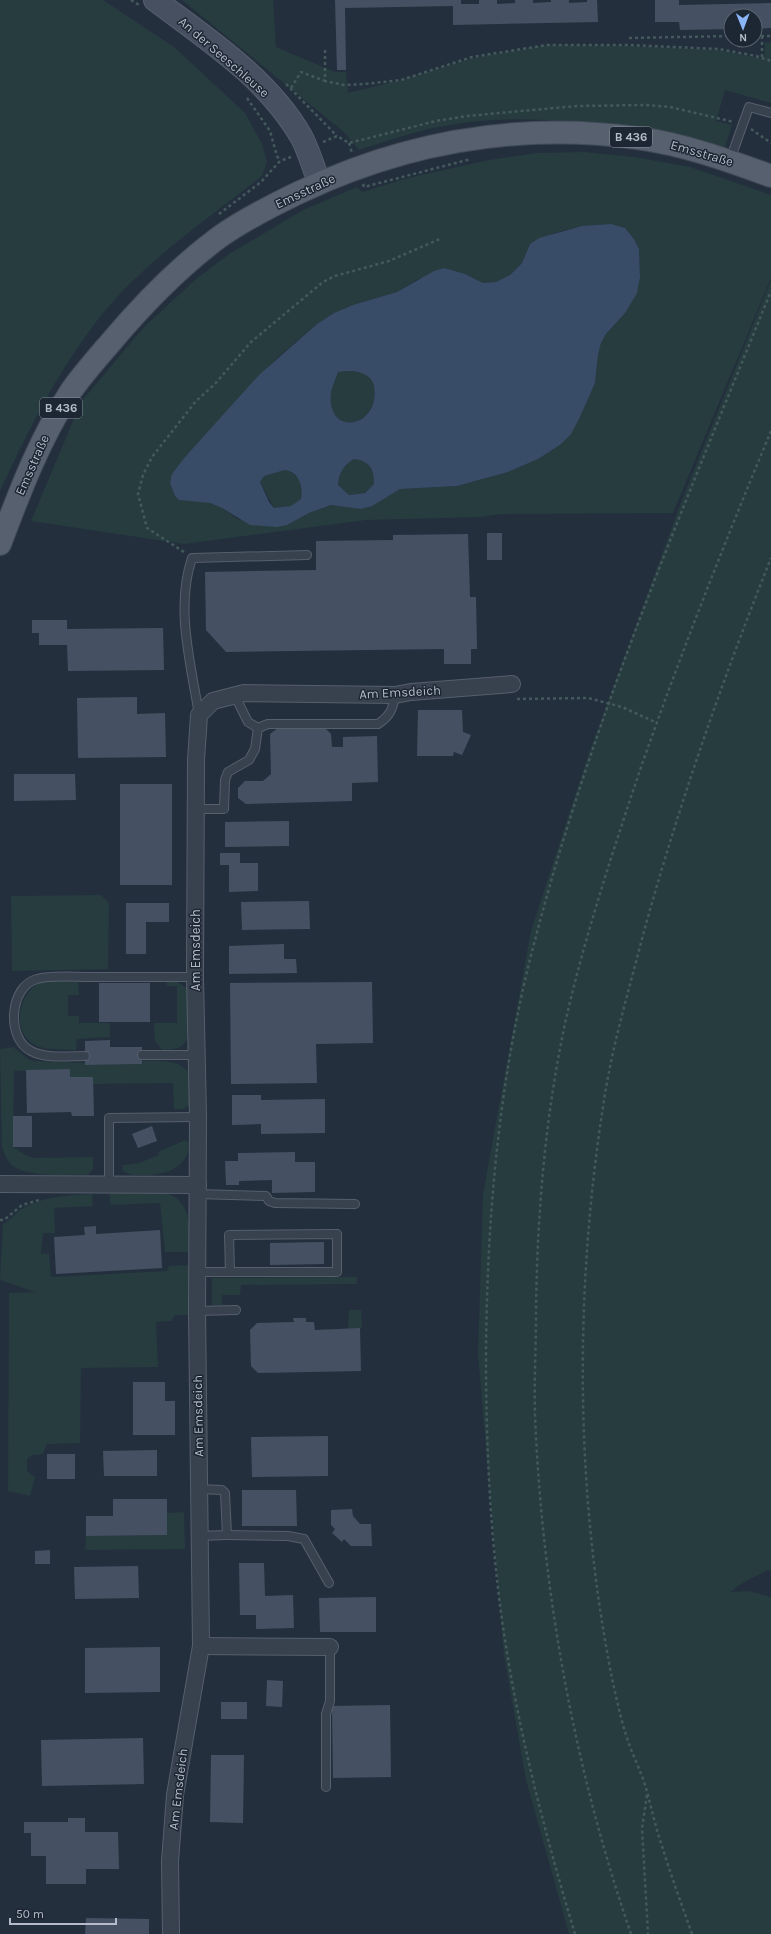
<svg xmlns="http://www.w3.org/2000/svg" width="771" height="1934" font-family="Karla,sans-serif">
<style>
.green{fill:#263c3f;fill-rule:evenodd}
.water{fill:#394c67;fill-rule:evenodd}
.building{fill:#455162}
.lines{fill:none;stroke-linecap:round;stroke-linejoin:round}
.lane-casing{stroke:#565f6c;stroke-width:10}
.street-casing{stroke:#565f6c;stroke-width:18}
.secondary-casing{stroke:#565f6c;stroke-width:24}
.primary-casing{stroke:#414a57;stroke-width:24}
.path{stroke:#44595c;stroke-width:2.5;stroke-dasharray:3 3;stroke-linecap:butt}
.lane{stroke:#38414e;stroke-width:8}
.street{stroke:#38414e;stroke-width:16}
.secondary{stroke:#465061;stroke-width:22}
.primary{stroke:#56606e;stroke-width:22}
.labels{text-anchor:middle;dominant-baseline:central;stroke-width:3;stroke-linejoin:round;paint-order:stroke}
.shield{fill:#1d2633;stroke:#878f9c;stroke-width:1}
.shield-label{font-size:12px;font-weight:bold;fill:#b4bcc9}
.street-label{font-size:13px;fill:#b4bcc9;stroke:#1d2633}
</style>
<rect width="100%" height="100%" fill="#242f3e"/>
<g class="green">
<path d="M0 0H103L174 47 245 113 262 144 267 162 262 176C202 223 136 267 90 330 53 380 26 435 0 491Z"/>
<path d="M182 0H273L276 47 335 72H346L348 93 401 80 473 58 547 45 629 46 719 50 764 59 765 43 771 42V103L725 90 716 121 732 125 724 150C634 129 537 108 444 126 415 131 387 141 359 150L344 132Z"/>
<path d="M585 152 634 157 690 167 771 195V278L673 513 501 514 480 517 366 520 184 544 31 521 81 402 143 328 196 279 229 254 303 210 357 187 362 192 408 178 489 160 537 153ZM611 224 625 228 634 239 639 249 640 277 625 313 606 334 601 343 598 355 595 383 580 417 560 445 538 459 508 472 457 486 400 489 361 509 331 505 309 513 287 525 239 520 222 508 210 503 195 500 185 501 175 496 170 483 185 457 204 437 277 358 317 324 334 313 353 305 397 292 418 279 465 274 483 283 496 282 510 275 522 263 530 244C560 229 578 226 611 224Z"/>
<path d="M771 280V1571L767 1570C756 1577 741 1582 731 1592L749 1591 771 1597V1934H569L526 1780 504 1655 478 1355 483 1194 531 931 589 753 682 500Z"/>
<path d="M347 371C357 371 371 373 374 385 381 428 326 438 331 393 332 386 336 379 338 372Z"/>
<path d="M354 459C370 461 374 469 374 484L365 493 349 495 338 485C339 472 344 465 354 459Z"/>
<path d="M285 470C299 473 303 486 301 499L292 506 274 508 260 482 263 476Z"/>
<polygon points="101,895 109,903 108,969 12,971 11,896"/>
<path d="M45 980H66L71 982H78L79 995H68V1016H79V1023H110V1037L77 1039 76 1050C63 1049 47 1051 35 1045 10 1032 18 989 45 980Z"/>
<path d="M167 982H177L188 989 187 1038C183 1050 173 1049 162 1050L155 1041 154 1023H177V986H167Z"/>
<path d="M13 1047 28 1059 33 1061 85 1063V1065L142 1064V1061C156 1061 185 1058 190 1077 192 1085 190 1096 190 1105L183 1109H174L173 1083 93 1084V1077H70V1069L14 1071 13 1147 27 1156 33 1158 93 1157V1169L88 1175C68 1174 22 1179 9 1162 6 1158 4 1152 2 1148L0 1049Z"/>
<path d="M185 1140 189 1143C189 1167 166 1175 146 1175 136 1175 130 1176 122 1170L123 1165 139 1163 159 1155 158 1152Z"/>
<path d="M161 1191C166 1193 172 1195 176 1198 192 1210 190 1234 191 1252H165L160 1203 111 1205 109 1193Z"/>
<path d="M92 1194 93 1206 54 1208 55 1233H43L41 1254 49 1253 51 1277 167 1271 169 1266 192 1265 191 1315H175L171 1321 156 1322 158 1367 81 1368 80 1443 47 1444 43 1454 32 1455 27 1459V1471L35 1477 30 1496 8 1491 9 1293 35 1292 0 1280 3 1224C12 1220 16 1211 25 1207 46 1196 69 1195 92 1194Z"/>
<polygon points="357,1277 357,1284 241,1285 240,1295 222,1295 222,1305 212,1305 212,1278"/>
<polygon points="349,1310 361,1310 362,1328 348,1329"/>
<polygon points="184,1512 185,1549 85,1550 86,1536 167,1535 167,1513"/>
</g>
<path class="water" d="M611 224 625 228 634 239 639 249 640 277 637 293 625 313 606 334 601 343 598 355 595 383 580 417 571 434 560 445 538 459 508 472 457 486 400 489 372 506 361 509 331 505 309 513 287 525 277 527 250 525 222 508 210 503 179 500 175 496 170 483 172 474 185 457 259 375 317 324 334 313 353 305 397 292 434 271 444 268 465 274 483 283 496 282 510 275 522 263 530 244 539 238 582 226ZM347 371C357 371 371 373 374 386 381 428 326 438 331 393 332 386 336 379 338 372ZM354 459C370 461 374 469 374 484L365 493 349 495 338 485C339 472 344 465 354 459ZM285 470C299 472 303 486 301 499L291 506 274 508 269 502 260 482 264 476Z"/>
<g class="building">
<polygon points="335,0 461,0 461,4 479,4 479,0 497,0 497,4 515,3 515,0 533,0 533,3 551,2 551,0 569,0 569,3 587,2 587,0 597,0 598,22 453,25 453,6 345,8 346,70 337,70"/>
<polygon points="655,0 679,0 679,5 771,3 771,28 755,29 755,16 731,16 731,29 680,30 679,22 655,22"/>
<rect x="487" y="533" width="15" height="27"/>
<polygon points="468,534 470,597 476,597 477,649 471,649 471,664 444,664 444,649 226,652 206,630 205,572 316,570 316,541 393,540 393,535"/>
<polygon points="32,620 67,620 67,629 163,628 164,670 68,671 67,645 39,645 39,633 32,633"/>
<polygon points="137,697 137,714 165,713 166,757 78,758 77,698"/>
<polygon points="418,710 462,710 463,732 471,735 462,755 454,752 453,756 417,756"/>
<polygon points="324,727 331,734 332,747 343,747 343,737 377,736 378,782 352,783 352,801 246,804 238,798 238,788 245,781 263,781 271,774 270,734 278,728"/>
<polygon points="14,774 75,774 76,800 14,801"/>
<rect x="120" y="784" width="52" height="101"/>
<polygon points="289,821 289,846 225,847 225,822"/>
<polygon points="220,853 240,853 240,863 258,863 258,891 229,892 229,865 220,865"/>
<polygon points="309,901 310,929 242,930 241,902"/>
<polygon points="126,903 169,903 169,922 146,922 146,954 126,954"/>
<polygon points="284,944 284,959 296,959 297,973 229,974 229,946"/>
<polygon points="372,982 373,1043 316,1044 317,1083 231,1084 230,983"/>
<rect x="99" y="983" width="51" height="39"/>
<polygon points="110,1040 110,1047 142,1047 142,1064 85,1065 85,1041"/>
<polygon points="70,1069 70,1077 93,1077 94,1116 72,1116 71,1112 27,1113 26,1070"/>
<polygon points="232,1095 261,1095 261,1100 325,1099 325,1133 261,1134 261,1124 232,1125"/>
<rect x="13" y="1116" width="19" height="31"/>
<polygon points="152,1126 157,1141 138,1148 132,1134"/>
<polygon points="295,1152 295,1162 315,1162 315,1192 272,1193 272,1180 239,1181 239,1185 226,1185 225,1161 238,1161 238,1153"/>
<polygon points="96,1226 96,1234 160,1230 162,1268 56,1274 54,1237 85,1235 84,1227"/>
<polygon points="324,1242 324,1264 270,1265 270,1243"/>
<polygon points="293,1318 306,1318 306,1322 314,1322 315,1330 360,1328 361,1371 258,1373 251,1366 250,1330 257,1323 294,1322"/>
<polygon points="133,1382 165,1382 165,1401 175,1401 175,1435 133,1435"/>
<polygon points="328,1436 328,1476 252,1477 251,1437"/>
<polygon points="157,1450 157,1476 104,1476 103,1451"/>
<rect x="47" y="1454" width="28" height="25"/>
<polygon points="242,1490 296,1490 297,1526 242,1526"/>
<polygon points="113,1499 167,1499 167,1535 86,1536 86,1516 113,1516"/>
<polygon points="352,1509 353,1516 360,1524 371,1524 372,1546 351,1546 344,1539 342,1542 332,1533 335,1529 331,1525 331,1510"/>
<polygon points="50,1550 50,1564 35,1564 35,1551"/>
<polygon points="239,1563 264,1563 265,1596 293,1595 294,1628 256,1629 256,1615 240,1615"/>
<polygon points="138,1566 139,1598 75,1599 74,1567"/>
<polygon points="376,1597 376,1632 320,1632 319,1598"/>
<polygon points="160,1647 160,1692 85,1693 85,1648"/>
<polygon points="267,1680 283,1681 282,1707 266,1706"/>
<rect x="221" y="1702" width="26" height="17"/>
<polygon points="390,1705 391,1777 333,1778 332,1706"/>
<polygon points="143,1738 144,1784 42,1786 41,1740"/>
<polygon points="211,1755 244,1755 243,1823 210,1822"/>
<polygon points="68,1818 85,1818 85,1832 118,1832 119,1869 86,1869 86,1884 46,1884 46,1856 31,1856 31,1833 24,1833 24,1822 68,1822"/>
<polygon points="86,1918 149,1919 149,1934 85,1934"/>
</g>
<g class="lines">
<defs>
<g id="lane">
<polyline points="730,160 749,107 771,113"/>
<polyline points="234,694 248,722 258,728"/>
<path d="M199 715C191 664 175 608 192 558L307 555"/>
<path d="M196 809H224L225 780 228 772 249 760 255 749 258 728 268 724H378C390 716 393 709 395 695"/>
<polyline points="142,1055 197,1055"/>
<path d="M85 1056C68 1056 46 1059 31 1051 6 1039 9 986 37 979 51 975 74 977 89 977 124 977 160 977 195 977"/>
<polyline points="109,1185 109,1118 198,1117"/>
<polyline points="198,1194 266,1196 269,1201 275,1203 355,1204"/>
<polyline points="197,1272 337,1272 337,1234 229,1235 230,1272"/>
<polyline points="197,1311 236,1310"/>
<polyline points="199,1489 222,1490 225,1493 227,1535 199,1536"/>
<polyline points="227,1535 288,1536 304,1539 329,1583"/>
<polyline points="326,1787 326,1714 330,1701 330,1647"/>
</g>
<g id="street">
<polyline points="0,1184 198,1185"/>
<polyline points="201,1646 330,1647"/>
<polyline points="171,1934 170,1861 175,1795 201,1646 197,1311 198,1117 195,977 196,760 199,715 213,701 244,693 395,695 411,692 512,684"/>
</g>
<path id="secondary" d="M155 0C207 39 269 79 302 138 309 152 314 168 319 183"/>
<path id="primary" d="M0 544C20 491 40 438 71 391 83 374 97 358 111 342 143 304 178 268 218 238 243 220 271 206 298 193 405 142 519 122 637 138 683 144 727 160 771 176"/>
</defs>
<use href="#lane" class="lane-casing"/>
<use href="#street" class="street-casing"/>
<use href="#secondary" class="secondary-casing"/>
<use href="#primary" class="primary-casing"/>
<g class="path">
<polyline points="131,0 139,5"/>
<polyline points="755,36 771,36"/>
<polyline points="762,36 762,58"/>
<polyline points="629,38 731,36"/>
<polyline points="325,50 325,81 344,85 365,84 401,80 472,57 547,45 629,45 719,49 756,56 771,61"/>
<polyline points="286,84 337,136"/>
<polyline points="291,88 301,72 325,81"/>
<polyline points="247,98 270,131 277,156 280,161"/>
<polyline points="751,129 771,143"/>
<polyline points="323,142 337,136 349,143 436,121 467,116 576,106 645,105 670,107 734,122"/>
<polyline points="349,143 352,153"/>
<polyline points="363,184 364,187 471,159"/>
<polyline points="219,214 261,182 280,161 291,157"/>
<polyline points="184,552 147,528 138,494 143,475 152,457 196,401 214,385 251,342 323,282 335,276 389,261 440,239"/>
<polyline points="517,699 588,698 622,707 657,723"/>
<polyline points="0,1220 4,1220 22,1205 39,1200"/>
<polyline points="647,1795 642,1828 648,1934"/>
<path d="M575 1934C545 1834 518 1730 503 1627 490 1536 486 1446 486 1354 487 1215 499 1075 535 940 593 717 685 504 771 291"/>
<path d="M631 1934C574 1768 542 1590 535 1415 534 1381 536 1347 536 1313 537 1215 545 1116 566 1019 585 936 612 854 639 773 679 658 724 544 771 431"/>
<path d="M692 1934C682 1905 671 1876 662 1846 655 1826 651 1805 645 1785 640 1769 632 1754 627 1738 621 1720 617 1701 613 1683 574 1491 574 1281 606 1088 615 1036 630 986 643 935 678 807 722 681 771 558"/>
</g>
<use href="#lane" class="lane"/>
<use href="#street" class="street"/>
<use href="#secondary" class="secondary"/>
<use href="#primary" class="primary"/>
</g>
<g class="labels">
<g class="shield">
<rect x="610" y="127" width="42" height="20" rx="3"/>
<rect x="40" y="398" width="42" height="20" rx="3"/>
</g>
<g class="shield-label">
<text x="631" y="137">B 436</text>
<text x="61" y="408">B 436</text>
</g>
<g class="street-label">
<text transform="translate(224 57) rotate(41)">An der Seeschleuse</text>
<text transform="translate(702 153) rotate(16)">Emsstraße</text>
<text transform="translate(305 191) rotate(-25)">Emsstraße</text>
<text transform="translate(32 465) rotate(-66)">Emsstraße</text>
<text transform="translate(400 692) rotate(-3)">Am Emsdeich</text>
<text transform="translate(195 950) rotate(-90)">Am Emsdeich</text>
<text transform="translate(198 1416) rotate(-91)">Am Emsdeich</text>
<text transform="translate(178 1789) rotate(-83)">Am Emsdeich</text>
</g>
</g>
<g transform="translate(743 28) rotate(179)"><circle r="19" fill="#1d2633" stroke="#59626f"/>
<path d="M0-3L7 15L0 10L-7 15Z" fill="#8ab4f8"/>
<text y="-6" font-size="11" font-weight="bold" text-anchor="middle" fill="#b4bcc9">N</text>
</g>
<path d="M10 1918v6h106v-6" fill="none" stroke="#b4bcc9" stroke-width="2"/>
<text x="16" y="1918" font-size="12" fill="#b4bcc9" stroke="#1d2633" stroke-width="3" paint-order="stroke">50 m</text>
</svg>
